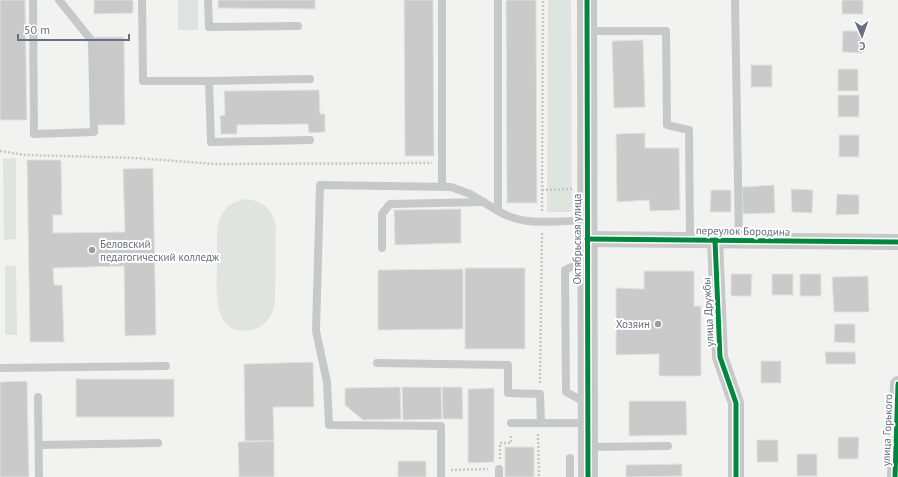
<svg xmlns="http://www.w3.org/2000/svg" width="898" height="477" font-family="'PT Sans',sans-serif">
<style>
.built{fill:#e1e2e2}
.green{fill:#e0e4df}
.building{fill:#cacacb;stroke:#e2e2e1}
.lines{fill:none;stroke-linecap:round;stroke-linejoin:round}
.path{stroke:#c5c6c6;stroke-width:2.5;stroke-dasharray:2 2;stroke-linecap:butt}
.service{stroke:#c7c8c9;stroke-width:8}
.minor{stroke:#c7c8c9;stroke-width:16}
.tertiary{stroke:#c7c8c9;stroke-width:20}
.cycleway-casing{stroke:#fff;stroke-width:8}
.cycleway{stroke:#00873e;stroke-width:5}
.poi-dot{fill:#979ea6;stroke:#fff;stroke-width:1.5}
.labels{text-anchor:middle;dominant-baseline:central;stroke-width:4;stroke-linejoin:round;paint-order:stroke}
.street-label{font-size:11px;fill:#66707e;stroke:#fff}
.poi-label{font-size:11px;fill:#66707e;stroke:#fff;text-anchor:start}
</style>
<rect width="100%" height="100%" fill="#f2f2f1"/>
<rect class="built" x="178" y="0" width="20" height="30"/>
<g class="green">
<polygon points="548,0 571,0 572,212 547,212"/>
<polygon points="16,158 16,239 4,240 3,159"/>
<path d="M246 199C265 202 272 208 276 227L275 301C273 313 268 325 255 329 214 339 216 298 217 271 217 257 217 242 217 228 221 211 228 202 246 199Z"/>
<polygon points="5,266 16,266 17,335 5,335"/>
</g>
<g class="building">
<polygon points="0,0 25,0 27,120 0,120"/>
<polygon points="94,0 133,0 133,13 94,14"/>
<polygon points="218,0 315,0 315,9 218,8"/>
<polygon points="404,0 433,0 434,156 405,156"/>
<polygon points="506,0 536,0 537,203 507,203"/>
<rect x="842" y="0" width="21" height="14"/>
<polygon points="843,31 863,31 863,53 842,52"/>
<polygon points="95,37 124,37 125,125 96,125"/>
<polygon points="643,40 645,107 614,108 612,41"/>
<rect x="751" y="65" width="21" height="22"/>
<rect x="838" y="69" width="20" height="22"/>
<polygon points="319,90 320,114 325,114 325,132 309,133 308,124 237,125 237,134 221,134 220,116 225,115 224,91"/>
<rect x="838" y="95" width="21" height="22"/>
<polygon points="645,133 645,148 679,148 680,210 650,211 649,200 617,202 616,134"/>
<rect x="839" y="135" width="20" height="22"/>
<polygon points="27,160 61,160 62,215 53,215 53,233 125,232 123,169 153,168 156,335 125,336 124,266 53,268 54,285 62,285 64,342 30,342"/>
<polygon points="774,185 775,213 743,214 742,187"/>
<polygon points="791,189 813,190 812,213 792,212"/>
<polygon points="711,190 731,190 731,212 710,212"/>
<polygon points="837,194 859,195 859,214 836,215"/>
<polygon points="461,209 461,243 395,245 394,210"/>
<rect x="465" y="268" width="60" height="81"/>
<polygon points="463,269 463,329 378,330 378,270"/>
<polygon points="644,271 694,271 694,306 701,306 701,376 659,376 659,354 616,355 616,288 644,289"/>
<polygon points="731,274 752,274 751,296 731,296"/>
<rect x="772" y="274" width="21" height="21"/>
<rect x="800" y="274" width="21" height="22"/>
<polygon points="868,276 869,312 834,312 832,277"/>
<polygon points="835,324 855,324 855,343 834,342"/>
<polygon points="825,352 855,352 856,364 826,364"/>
<rect x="761" y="361" width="20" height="22"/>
<polygon points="313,362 314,407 273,407 274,441 245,441 244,364"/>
<rect x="76" y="379" width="98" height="38"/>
<polygon points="27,381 29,477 0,477 0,382"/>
<polygon points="400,387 401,419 363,420 345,405 345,388"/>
<polygon points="402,387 441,387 442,419 403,420"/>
<polygon points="442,387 462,387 463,419 443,419"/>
<polygon points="494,388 494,462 468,463 468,389"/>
<polygon points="629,401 686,401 687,435 629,436"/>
<polygon points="838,437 859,437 858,459 838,459"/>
<rect x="757" y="440" width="21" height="22"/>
<polygon points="274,441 274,477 239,477 238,442"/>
<rect x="505" y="447" width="29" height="30"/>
<rect x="797" y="454" width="20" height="22"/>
<rect x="398" y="461" width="28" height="16"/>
<polygon points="682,464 682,476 626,477 626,465"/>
</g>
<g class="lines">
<g class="path">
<polyline points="0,151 25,155 136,158 215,164 432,163"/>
<polyline points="542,190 572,189"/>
<polyline points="542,211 543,0"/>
<polyline points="540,383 542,232"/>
<polyline points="538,434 539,477"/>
<polyline points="500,459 500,443 511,443 511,434"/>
<polyline points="451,470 488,469"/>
</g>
<g class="service">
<polyline points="33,0 34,134 94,132 92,41 59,0"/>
<polyline points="142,0 143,81 209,81 211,142 310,140"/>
<polyline points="208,0 209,27 298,26"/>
<polyline points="442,0 442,186"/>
<path d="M498 0V211C524 227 557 221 587 220"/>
<polyline points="735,0 739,241"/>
<polyline points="587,31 666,31 667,125 689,130 690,240"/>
<polyline points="209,81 310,79"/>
<polyline points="382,248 382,214 390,204 484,202"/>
<polyline points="586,260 565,270 566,392 587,403"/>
<polyline points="377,363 508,365 508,393 540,394 541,423"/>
<polyline points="0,368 166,366"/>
<polyline points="38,397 39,477"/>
<polyline points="511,423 588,423"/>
<polyline points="39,445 158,443"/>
<polyline points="588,447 668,446"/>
<polyline points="570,458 570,477"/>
<polyline points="499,469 499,477"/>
<polyline points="441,477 441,426 329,425 327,382 316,331 320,185 451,187 470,194 498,211"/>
</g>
<g class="minor">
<polyline points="587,239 898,242"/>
<polyline points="715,240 720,357 736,403 736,477"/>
<polyline points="895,477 898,384"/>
</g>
<polyline class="tertiary" points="587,0 588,477"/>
<defs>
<g id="cycleway">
<polyline points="587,0 588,477"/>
<polyline points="587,239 898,242"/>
<polyline points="715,240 720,357 736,403 736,477"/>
<polyline points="895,477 898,384"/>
</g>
</defs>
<use href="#cycleway" class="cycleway-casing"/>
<use href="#cycleway" class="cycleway"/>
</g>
<g class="poi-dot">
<circle cx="92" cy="250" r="4"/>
<circle cx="658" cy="324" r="4"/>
</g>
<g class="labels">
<g class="street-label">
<text transform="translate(743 231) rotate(1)">переулок Бородина</text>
<text transform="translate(577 239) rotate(-90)">Октябрьская улица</text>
<text transform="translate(708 312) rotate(-93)">улица Дружбы</text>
<text transform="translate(887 430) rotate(-88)">улица Горького</text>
</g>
<g class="poi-label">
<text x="100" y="244">Беловский<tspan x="100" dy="13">педагогический колледж</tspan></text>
<text x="650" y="324" text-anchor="end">Хозяин</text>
</g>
</g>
<g transform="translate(862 36) rotate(178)" stroke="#ffffff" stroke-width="3" paint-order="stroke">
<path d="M0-3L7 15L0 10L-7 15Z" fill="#66707e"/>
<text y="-6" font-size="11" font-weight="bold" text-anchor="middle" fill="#66707e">С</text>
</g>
<path d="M18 34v6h111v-6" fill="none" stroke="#66707e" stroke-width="2"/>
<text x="24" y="34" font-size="12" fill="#66707e" stroke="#ffffff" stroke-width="3" paint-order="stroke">50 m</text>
</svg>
